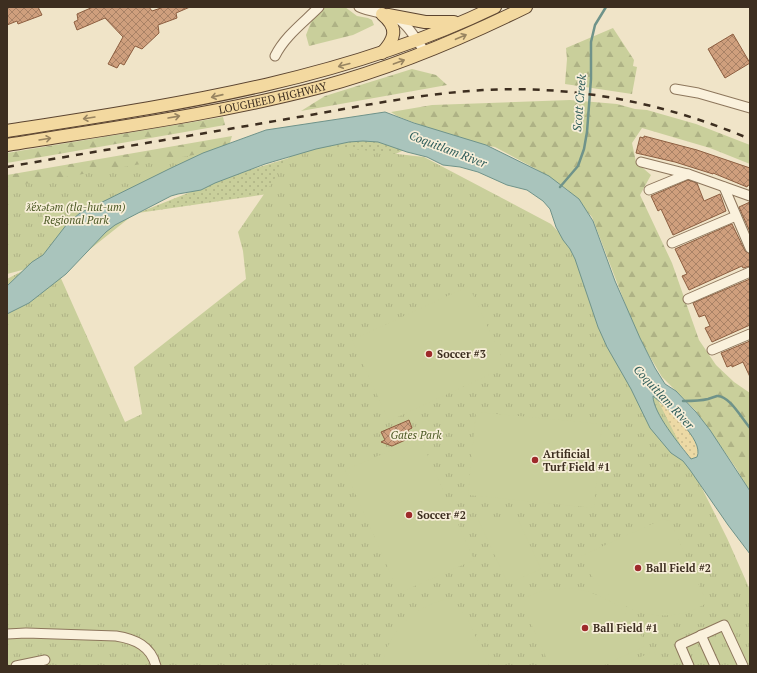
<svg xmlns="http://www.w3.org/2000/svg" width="757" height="673" font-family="'PT Serif',serif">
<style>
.grass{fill:url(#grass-dots)}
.forest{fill:url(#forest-firs)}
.sand{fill:url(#sand-dots)}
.park{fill:url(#park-tufts);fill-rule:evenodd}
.pitch{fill:#c9cf9b}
.water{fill:#a9c4bc;stroke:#6f938a;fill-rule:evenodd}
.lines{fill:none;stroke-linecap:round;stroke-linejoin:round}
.stream{stroke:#6f938a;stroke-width:2.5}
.building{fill:url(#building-cross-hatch);stroke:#8d5f41}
.minor-casing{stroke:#8d765c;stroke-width:11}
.major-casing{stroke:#5b4430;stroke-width:14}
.minor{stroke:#faf1dc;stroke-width:9}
.major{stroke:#f3d9a0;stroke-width:12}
.rail{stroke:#3d2e20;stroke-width:2.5;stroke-dasharray:7 7;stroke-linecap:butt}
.oneway{stroke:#988460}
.poi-dot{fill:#9e2a2b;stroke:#f7eed8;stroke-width:1.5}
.labels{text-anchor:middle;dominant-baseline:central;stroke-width:3.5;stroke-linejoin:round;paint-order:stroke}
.street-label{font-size:11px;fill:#3d2e20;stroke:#f7eed8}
.park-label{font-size:11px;font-style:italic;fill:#4d5a26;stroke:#f7eed8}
.poi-label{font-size:11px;font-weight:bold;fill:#3d2e20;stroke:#f7eed8;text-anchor:start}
.water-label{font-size:12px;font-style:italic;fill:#2f5d5a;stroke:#f7eed8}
</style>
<defs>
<pattern id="grass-dots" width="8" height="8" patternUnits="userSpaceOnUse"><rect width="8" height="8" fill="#c9cf9b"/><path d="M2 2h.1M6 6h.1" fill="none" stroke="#aeb285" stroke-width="1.8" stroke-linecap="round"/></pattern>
<pattern id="forest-firs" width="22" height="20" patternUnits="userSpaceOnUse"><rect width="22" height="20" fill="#c9cf9b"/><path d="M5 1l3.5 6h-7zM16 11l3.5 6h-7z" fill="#aeb285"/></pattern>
<pattern id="sand-dots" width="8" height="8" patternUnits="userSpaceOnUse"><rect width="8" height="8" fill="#ecd9a5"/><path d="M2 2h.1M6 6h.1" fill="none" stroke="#cbbb8e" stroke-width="1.8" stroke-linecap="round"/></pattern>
<pattern id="park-tufts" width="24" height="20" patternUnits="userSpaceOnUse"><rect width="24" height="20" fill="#c9cf9b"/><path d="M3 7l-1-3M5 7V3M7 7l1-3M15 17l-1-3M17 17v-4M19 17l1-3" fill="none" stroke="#aeb285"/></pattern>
<pattern id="building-cross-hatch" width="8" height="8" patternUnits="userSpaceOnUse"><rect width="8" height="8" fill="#cf9f7d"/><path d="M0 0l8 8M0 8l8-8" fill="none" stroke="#a98266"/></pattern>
</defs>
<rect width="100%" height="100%" fill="#f0e4c8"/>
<polygon class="grass" points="357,139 377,141 404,150 330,185 138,213 233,175 289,158 325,144"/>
<g class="forest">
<polygon points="322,7 345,7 357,16 368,18 372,20 374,25 353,35 309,46 306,35 313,17"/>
<polygon points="613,28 634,60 633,66 637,67 632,94 565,84 567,59 566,48"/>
<polygon points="412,69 436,75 447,85 301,111 325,96"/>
<polygon points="570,100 617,104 635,109 647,110 696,124 750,145 750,164 710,148 642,128 632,143 636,162 651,175 640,195 672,263 699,340 716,365 734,382 750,393 750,492 736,468 695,410 662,377 637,335 592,217 568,190 536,169 495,147 462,141 397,116 391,112 432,105"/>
<polygon points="223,117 225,125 7,163 7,153"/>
<polygon points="232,136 227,152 7,207 7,175"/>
</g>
<path class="sand" d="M653 396C665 407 705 439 697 457L691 459 676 439Z"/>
<path class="park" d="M309 135 299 143 424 157 551 224 591 267 727 538 750 590V666H7V279L26 269 7 274V187ZM299 143 238 232 243 251 246 279 134 367 142 414 125 422 51 256 69 266 138 211 264 152Z"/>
<g class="pitch">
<polygon points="469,286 506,367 389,421 352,340"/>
<polygon points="476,412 602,424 594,508 468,495"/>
<polygon points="420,438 474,560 399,593 345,470"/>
<polygon points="477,517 517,517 541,569 508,584"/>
<path d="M663 519 670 521 707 603C701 606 696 609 690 611 644 627 598 599 581 556Z"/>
<path d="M561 588C590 588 620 601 636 626 640 632 643 640 646 646L602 666H550L520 599 545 590Z"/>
<path d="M452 598 468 620 489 666H382C388 630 417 604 452 598Z"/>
<polygon points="652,652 655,653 661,666 620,666"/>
</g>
<path class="water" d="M385 112 414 123 486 145 549 176 579 199 593 221 615 281 640 338 655 368 665 384 676 391 696 412 710 430 750 491V554L728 525 690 470 683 461 671 453 650 428 631 389 607 347 598 327 575 259 570 249 563 240 556 227 550 209 543 201 527 190 507 185 478 172 460 167 443 165 427 157 407 152 378 142 363 141 349 142 316 149 265 164 215 183 201 190 178 194 171 196 115 225 106 232 66 274 29 303 7 314V286L32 262 43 255 67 224 80 213 169 169 203 153 266 130ZM653 396C665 406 705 440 697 457L691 459C680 445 653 413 653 396Z"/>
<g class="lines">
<g class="stream">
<polyline points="560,187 578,166 584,149 587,132 591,79 591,42 595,25 606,7"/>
<path d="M683 401C691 401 700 401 708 399 711 398 714 397 717 396 729 395 742 419 750 428"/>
</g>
</g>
<g class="building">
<polygon points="7,7 38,7 42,15 18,24 17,21 7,25"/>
<polygon points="93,7 149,7 152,11 164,7 190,7 176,13 177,18 158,25 159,33 142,49 135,46 124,65 120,63 117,68 108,64 123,37 105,18 77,30 74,22 78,20 77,14"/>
<polygon points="733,34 750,63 725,78 708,49"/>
<polygon points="644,136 697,150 750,168 750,186 748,185 747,187 713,173 713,174 675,162 636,153 640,137 644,138"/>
<polygon points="688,180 697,183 704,201 720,194 726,211 673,235 661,209 658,211 651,196"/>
<polygon points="750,202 750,232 739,207"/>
<polygon points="732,224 745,251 750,254 750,266 743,268 742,266 689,290 682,276 687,274 675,249"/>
<polygon points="750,279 750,325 712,342 705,328 710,326 705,315 699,317 693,303"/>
<polygon points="750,341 750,377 743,362 732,367 732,365 727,367 721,353"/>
<polygon points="409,420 412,428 408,430 412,437 392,446 381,442 385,440 381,432"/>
</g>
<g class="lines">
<defs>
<g id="minor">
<path d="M359 7C370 12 381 12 392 16 407 21 416 40 425 52"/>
<path d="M275 56C285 36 303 23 319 7"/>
<polyline points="675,89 698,93 750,108"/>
<polyline points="641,162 688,174 750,196"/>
<polyline points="724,187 750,248"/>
<polyline points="649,190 688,174"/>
<polyline points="672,243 736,216"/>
<polyline points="688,299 750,272"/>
<polyline points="712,350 750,334"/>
<path d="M7 634 26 633 116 636C135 639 151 646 156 666"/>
<polyline points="701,635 715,666"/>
<polyline points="16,666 45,660"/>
<polyline points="689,666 680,645 724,625 743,666"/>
</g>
<g id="major">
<polyline points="388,15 425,22 454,22"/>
<path d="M382 53C395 39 399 28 382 14"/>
<path d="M7 131C173 105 342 81 495 7"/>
<path id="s1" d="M7 145C112 128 218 114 321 87 392 68 461 39 526 7"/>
</g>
</defs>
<use href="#minor" class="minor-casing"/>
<use href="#major" class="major-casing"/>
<use href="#minor" class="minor"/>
<use href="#major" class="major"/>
<path class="rail" d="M7 167C98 151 189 136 281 120 348 109 415 94 483 90 576 85 665 103 750 139"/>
</g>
<defs><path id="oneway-shaft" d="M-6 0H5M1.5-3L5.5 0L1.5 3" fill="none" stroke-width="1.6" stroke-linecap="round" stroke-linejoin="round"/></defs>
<g class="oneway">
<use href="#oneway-shaft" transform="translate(461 37) rotate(-23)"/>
<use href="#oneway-shaft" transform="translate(399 62) rotate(-20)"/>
<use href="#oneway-shaft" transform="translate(344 65) rotate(165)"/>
<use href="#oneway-shaft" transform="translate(217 96) rotate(167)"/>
<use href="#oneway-shaft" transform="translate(174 117) rotate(-10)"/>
<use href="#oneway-shaft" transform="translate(89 118) rotate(171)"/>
<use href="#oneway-shaft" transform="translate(45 139) rotate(-9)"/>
</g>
<g class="poi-dot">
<circle cx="429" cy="354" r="4"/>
<circle cx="535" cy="460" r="4"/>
<circle cx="409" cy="515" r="4"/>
<circle cx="638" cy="568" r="4"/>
<circle cx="585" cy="628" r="4"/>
</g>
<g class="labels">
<g class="street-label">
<text stroke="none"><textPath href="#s1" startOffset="270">LOUGHEED HIGHWAY</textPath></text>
</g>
<g class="park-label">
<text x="76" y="207">ƛ̓éxətəm (tla-hut-um)<tspan x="76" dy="13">Regional Park</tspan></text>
<text x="416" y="435">Gates Park</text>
</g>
<g class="poi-label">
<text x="437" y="354">Soccer #3</text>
<text x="543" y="454">Artificial<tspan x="543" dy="13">Turf Field #1</tspan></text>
<text x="417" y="515">Soccer #2</text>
<text x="646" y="568">Ball Field #2</text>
<text x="593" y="628">Ball Field #1</text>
</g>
<g class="water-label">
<text transform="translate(579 103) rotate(-85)">Scott Creek</text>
<text transform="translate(448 149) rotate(21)">Coquitlam River</text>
<text transform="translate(664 397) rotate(47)">Coquitlam River</text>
</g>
</g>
<rect width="757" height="673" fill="none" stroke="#3d2e20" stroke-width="16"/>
</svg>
